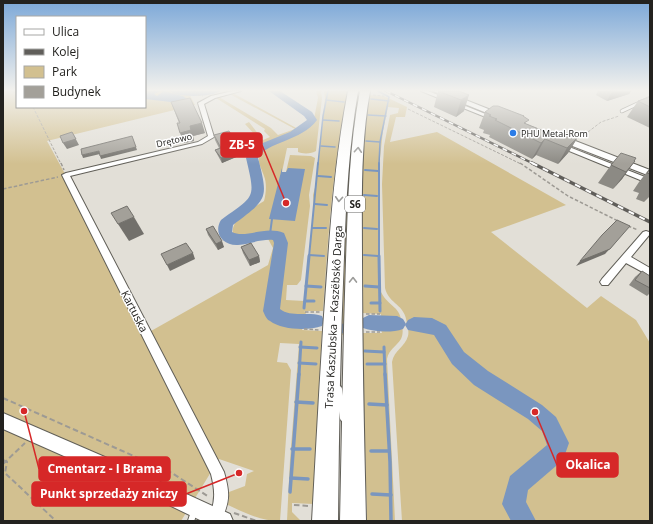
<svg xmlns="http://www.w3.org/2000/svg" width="653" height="524" font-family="'Open Sans',sans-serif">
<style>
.green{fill:#d2c090}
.water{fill:#7a96bf}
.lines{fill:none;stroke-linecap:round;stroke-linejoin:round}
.stream-far3{stroke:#7a96bf;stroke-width:1.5}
.stream-far2{stroke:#7a96bf;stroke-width:2}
.stream-far1{stroke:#7a96bf;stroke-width:3}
.stream{stroke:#7a96bf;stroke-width:3.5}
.river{fill:#7a96bf;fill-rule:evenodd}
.lane-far1-casing{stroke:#615f58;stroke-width:4.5}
.lane-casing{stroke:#615f58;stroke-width:8}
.street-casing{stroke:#615f58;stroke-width:2}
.secondary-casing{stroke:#615f58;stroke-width:2}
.highway-casing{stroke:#615f58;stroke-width:2}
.path-far2{stroke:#9d9a94;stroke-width:1;stroke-dasharray:3 1.5;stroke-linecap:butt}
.path-far1{stroke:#9d9a94;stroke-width:1.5;stroke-dasharray:3.5 2;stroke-linecap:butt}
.path{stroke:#9d9a94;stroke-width:2;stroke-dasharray:5.5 3;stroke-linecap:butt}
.lane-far1{stroke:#fff;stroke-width:3}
.lane{stroke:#fff;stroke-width:6}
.street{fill:#fff;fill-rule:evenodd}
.secondary{fill:#fff;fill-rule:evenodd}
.highway{fill:#fff;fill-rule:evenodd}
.rail-far1-casing{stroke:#605e5a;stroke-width:2.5}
.rail-casing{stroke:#605e5a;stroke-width:3.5}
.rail-far1{stroke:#fff;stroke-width:1.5;stroke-dasharray:5;stroke-linecap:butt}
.rail{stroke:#fff;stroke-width:2;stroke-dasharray:6;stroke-linecap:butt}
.wall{fill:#8c8a84}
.shaded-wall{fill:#72706b}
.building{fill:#a3a099;stroke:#72706b}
.oneway{stroke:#9c9c9a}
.poi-dot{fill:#2b7ce7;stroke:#fff;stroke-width:1.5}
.labels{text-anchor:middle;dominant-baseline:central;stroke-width:3;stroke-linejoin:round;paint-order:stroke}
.far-poi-label{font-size:9px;fill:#23221f;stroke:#fff;text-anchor:start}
.far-street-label{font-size:9px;fill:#23221f;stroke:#fff}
.shield{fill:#fff;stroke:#656462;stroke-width:1}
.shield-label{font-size:10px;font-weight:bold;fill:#23221f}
.street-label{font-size:11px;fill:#23221f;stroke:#fff}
.leader{fill:none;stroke:#d62828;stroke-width:1.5}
.callout-dot{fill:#d62828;stroke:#fff;stroke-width:1.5}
.callout{fill:#d62828;stroke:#d62828;stroke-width:1.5}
.callout-label{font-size:12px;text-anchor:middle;font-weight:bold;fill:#fff}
</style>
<rect width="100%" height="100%" fill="#e2dfd7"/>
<g class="green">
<path d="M3 91H17V107H145V91H188L195 105 47 141 151 331 268 265 273 248 267 237H262L261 234 233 236C230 217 251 210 264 201 266 194 267 183 264 176 260 164 258 165 259 151L265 146 245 124 249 122 263 140 270 137 264 131 265 129 216 98 219 97 271 128 278 135 295 129 224 91H229L298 129 302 127 304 130 307 122 314 119 318 98 316 91H321L322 98 316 151C312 154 302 154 298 152V148H287L282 172H286L290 155 311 156 315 158 309 195 310 206 301 280 297 285H287L286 300 304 301 314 207 313 195 316 184 325 98 324 91H348C333 163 328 237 323 311H304L306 312 305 317H314L316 322 314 324H304L302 330 322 331 313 504 292 503V512L301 521H287L290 460 299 344 280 343 277 362 287 363 291 370 280 521C261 521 245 513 228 505L229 492 245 486 247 474 254 471 219 459 181 521H3Z"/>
<polygon points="357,91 360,91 358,106 345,335 339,335 344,216"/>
<path d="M369 95 384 96 407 107 405 117H396L390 142 437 132 566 205 491 232 587 308 601 296 636 320 650 343V501L649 502 650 503V521H402L392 362C394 350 405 347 408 336 409 332 408 328 407 324 405 303 389 305 385 288L382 184 384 146 390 115 398 113 399 108 388 107 383 131 379 167 378 225 381 292C389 308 401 305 402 326 403 330 403 335 401 339 396 347 389 349 387 359L395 521H367L362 333H382L380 327H371L369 323 370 319 380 320 381 314 362 313V165L365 127Z"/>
</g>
<g class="water">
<polygon points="145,91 160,91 154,94 157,96 164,91 183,96 187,99 180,103 145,99 146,92"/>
<polygon points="282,168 282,172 286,172 288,168 305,169 295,221 269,219"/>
</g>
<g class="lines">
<g class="stream-far3">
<polyline points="378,91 389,97 380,142 379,164"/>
<polyline points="371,99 389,101"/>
<polyline points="326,100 344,102"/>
<polyline points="368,115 386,116"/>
<polyline points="323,120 339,121"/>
<polyline points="366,141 380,142"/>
<polyline points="321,146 335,147"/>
<polyline points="318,164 323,116 328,91"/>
</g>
<g class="stream-far2">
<polyline points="379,163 379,257"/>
<polyline points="365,170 378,171"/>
<polyline points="318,176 331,177"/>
<polyline points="364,195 377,196"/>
<polyline points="315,204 327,205"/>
<polyline points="312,228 326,228"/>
<polyline points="364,228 377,229"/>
<polyline points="270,234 272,219"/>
<polyline points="309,255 324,256"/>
<polyline points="364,255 378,256"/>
<polyline points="309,257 318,163"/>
</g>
<g class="stream-far1">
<polyline points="379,256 380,311"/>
<polyline points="306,286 321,287"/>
<polyline points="365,286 379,287"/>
<polyline points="305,301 314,301"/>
<polyline points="371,303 380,303"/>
<polyline points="304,308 309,256"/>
<polyline points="343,325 343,332"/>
<polyline points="300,347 317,348"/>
<polyline points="384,347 385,375"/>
<polyline points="365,351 384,352"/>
<polyline points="299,363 316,364"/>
<polyline points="367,364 385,364"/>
<polyline points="299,375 301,342"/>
</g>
<g class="stream">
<polyline points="385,374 390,462 391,520"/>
<polyline points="296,402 313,403"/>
<polyline points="369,404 387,405"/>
<polyline points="292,449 310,449"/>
<polyline points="371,451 389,451"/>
<polyline points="291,478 308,479"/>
<polyline points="290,492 299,374"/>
<polyline points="372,494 391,495"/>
</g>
<g class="river">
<path d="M170 91H220C213 97 177 98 170 91Z"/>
<path d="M269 91H280L312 112 317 120C302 141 266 142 258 158 269 200 267 199 233 225L232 232C246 239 265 225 284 233L288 243 280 309C291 318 309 311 322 316L324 321 322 326C308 331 282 330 270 321 266 319 265 315 263 311L274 243 273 240C261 239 250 244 238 245 223 246 213 233 221 220 255 195 256 200 246 158L253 147 290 132 307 120 304 116Z"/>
<path d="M369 315 397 316 403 319 406 324 403 329C392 333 374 332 363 328L360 323 363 318Z"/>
<polygon points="414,317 432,318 446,325 464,352 488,371 542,405 556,417 569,443 563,460 528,490 526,502 536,521 511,521 502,504 510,476 547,445 542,431 528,419 474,385 452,364 434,335 408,330 405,325 408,320"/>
</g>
<defs>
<polyline id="lane-far1" points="622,111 650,98"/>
<g id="lane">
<polyline points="339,389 343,418"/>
<polyline points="191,521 194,512"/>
</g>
<g id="street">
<path d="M233 91H241L215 98 204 104 214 137 202 144 70 176 224 472C230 493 230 501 221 521H211L209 517C216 501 215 490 211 474L62 175 66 173 198 142 208 136 198 103 211 96Z"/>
<polygon points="421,91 428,91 498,119 493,120"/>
<polygon points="559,143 650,179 650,184 557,146 556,145"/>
<polygon points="646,231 649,232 650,234 631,257 650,268 650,276 626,263 608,285 602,285 600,282 602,279 643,232"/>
</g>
<g id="secondary">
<polygon points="433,91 443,91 506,116 502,118 499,118"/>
<polygon points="560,135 650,170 650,176 557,140 556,138"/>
<polygon points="3,413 121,464 230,514 233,521 202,521 109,476 3,429"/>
</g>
<g id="highway">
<path d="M348 91H358C349 146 346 201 344 257 340 345 339 433 338 521H312C317 434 321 347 328 260 332 203 337 147 348 91Z"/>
<path d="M360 91H370C360 147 362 204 362 260 362 347 364 434 366 521H340C342 434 343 347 346 260 348 203 349 147 360 91Z"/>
</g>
</defs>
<use href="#lane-far1" class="lane-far1-casing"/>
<use href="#lane" class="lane-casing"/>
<use href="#street" class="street-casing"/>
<use href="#secondary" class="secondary-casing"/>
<use href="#highway" class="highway-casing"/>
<g class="path-far2">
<polyline points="12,91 17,94"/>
<polyline points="195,91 198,95 203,96"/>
<polyline points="373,95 384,96"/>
<polyline points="33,107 61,164"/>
<polyline points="408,109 521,164"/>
<polyline points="588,132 601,122 619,116"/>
</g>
<g class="path-far1">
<polyline points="61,163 64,170"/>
<polyline points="520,163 568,196 618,221"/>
<polyline points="3,189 58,177"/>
<polyline points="628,226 638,230"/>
<polyline points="305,312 320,312"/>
<polyline points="366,314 380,314"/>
<polyline points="304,329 320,330"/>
<polyline points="366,332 380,332"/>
</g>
<g class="path">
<polyline points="3,398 172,473 209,497"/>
<polyline points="3,460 7,462 5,473 56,521"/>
<polyline points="3,464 25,443"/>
<polyline points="294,505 309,506"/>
<polyline points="234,513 257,521"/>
</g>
<use href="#lane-far1" class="lane-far1"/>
<use href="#lane" class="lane"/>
<use href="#street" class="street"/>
<use href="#secondary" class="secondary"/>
<use href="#highway" class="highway"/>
<defs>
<polyline id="rail-far1" points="386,91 534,164"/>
<polyline id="rail" points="532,163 650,222"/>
</defs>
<use href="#rail-far1" class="rail-far1-casing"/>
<use href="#rail" class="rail-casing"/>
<use href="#rail-far1" class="rail-far1"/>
<use href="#rail" class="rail"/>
</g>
<g class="wall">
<polygon points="438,91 459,91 464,111 456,117 434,107"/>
<polygon points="598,91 631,91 629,94 607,101 596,95"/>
<polygon points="650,97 650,128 627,117 638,101"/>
<polygon points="171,102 205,133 193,136 194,141 184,143 179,123"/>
<polygon points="485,112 524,116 524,117 526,124 559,136 578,137 568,153 558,164 536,155 532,159 489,137 490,135 483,133 484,130 479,128"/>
<polygon points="214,135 232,136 242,145 236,147 241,155 222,163 217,154 215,150 219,148 215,140"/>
<polygon points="634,161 622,179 613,189 598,183 611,165"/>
<polygon points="650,168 650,196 644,202 636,199 639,193 633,191 639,182"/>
<polygon points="206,229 224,247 218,250 208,235"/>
<polygon points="241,247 259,256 260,262 250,266 243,253"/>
<polygon points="642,271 650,276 650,293 647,296 629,285 635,277"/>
</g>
<g class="shaded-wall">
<polygon points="617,91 631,91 629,94 607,101 612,92"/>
<polygon points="469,95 464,111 456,117 461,100"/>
<polygon points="202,123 205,133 193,136 194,141 184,143 180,133 190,126"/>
<polygon points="72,132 79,145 67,149 63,143"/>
<polygon points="132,136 137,150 101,159 100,156"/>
<polygon points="578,137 568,153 558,164 567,148"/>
<polygon points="545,139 536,155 532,159 541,143"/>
<polygon points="241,141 242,145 233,148 231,143"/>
<polygon points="240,150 241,155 222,163 221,158"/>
<polygon points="99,151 100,154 83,158 82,155"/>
<polygon points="635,161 622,179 613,189 626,172"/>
<polygon points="134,217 144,234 129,241 118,224"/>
<polygon points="222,241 224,247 218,250 216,244"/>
<polygon points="616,242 605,254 576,266 580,261"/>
<polygon points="193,253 195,259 170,271 167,265"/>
<polygon points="259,256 260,262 250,266 249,260"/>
</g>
<g class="building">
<polygon points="438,91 459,91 469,95 461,100"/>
<polygon points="609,91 617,91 612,92"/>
<polygon points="650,97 650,107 638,101"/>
<polygon points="190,98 202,123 190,126 191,130 180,133 177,123 180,123 171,102"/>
<polygon points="493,106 498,106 524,116 523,116 529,120 524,123 546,132 559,136 564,132 578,137 567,148 545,139 541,143 495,120 497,119 489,116 491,115 485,112"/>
<polygon points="229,131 232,136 238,135 241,141 231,143 240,150 221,158 215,150 221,148 214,135"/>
<polygon points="72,132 76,139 63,143 60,136"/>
<polygon points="132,136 136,147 100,156 99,151 82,155 81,149"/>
<polygon points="621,153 636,158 634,161 635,161 626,172 611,165"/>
<polygon points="650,169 650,174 647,173"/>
<polygon points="127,206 134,217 118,224 111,213"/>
<polygon points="617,220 630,226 616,242 610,249 580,261 602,235"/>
<polygon points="213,226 222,241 216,244 206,229"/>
<polygon points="186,243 193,253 167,265 161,254"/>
<polygon points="251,243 259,256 249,260 241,247"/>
<polygon points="642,271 650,276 650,288 635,280"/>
</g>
<defs><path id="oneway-chevron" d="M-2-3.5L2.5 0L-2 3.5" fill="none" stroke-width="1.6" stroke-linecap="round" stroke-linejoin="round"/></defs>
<g class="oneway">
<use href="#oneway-chevron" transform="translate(358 150) rotate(-86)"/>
<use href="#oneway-chevron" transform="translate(339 199) rotate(94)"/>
<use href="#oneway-chevron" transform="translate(353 280) rotate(-89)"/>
</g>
<linearGradient id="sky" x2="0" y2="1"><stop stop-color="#7ca8d8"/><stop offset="0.55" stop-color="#f2f1ed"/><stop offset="1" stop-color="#f2f1ed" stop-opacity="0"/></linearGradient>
<rect width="653" height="164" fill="url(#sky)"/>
<circle class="poi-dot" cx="513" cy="133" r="4"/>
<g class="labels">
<g class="far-poi-label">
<text x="521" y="133">PHU Metal-Rom</text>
</g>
<g class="far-street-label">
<text transform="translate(174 140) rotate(-13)">Drętowo</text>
</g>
<rect class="shield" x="345" y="196" width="20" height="16" rx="3"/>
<g class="shield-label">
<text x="355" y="204">S6</text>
</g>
<g class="street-label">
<text transform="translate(135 311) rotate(63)">Kartuska</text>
<text transform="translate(333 317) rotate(-87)">Trasa Kaszubska – Kaszëbskô Darga</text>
</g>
</g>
<path class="leader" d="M286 203L262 145M535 412L557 465M24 411L39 469M239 473L186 494"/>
<g class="callout-dot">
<circle cx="286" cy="203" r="4"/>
<circle cx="535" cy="412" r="4"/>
<circle cx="24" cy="411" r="4"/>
<circle cx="239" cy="473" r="4"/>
</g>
<g class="callout">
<rect x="221" y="133" width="41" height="24" rx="4"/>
<rect x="557" y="453" width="61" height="24" rx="4"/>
<rect x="39" y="457" width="131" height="24" rx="4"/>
<rect x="32" y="482" width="154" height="24" rx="4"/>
</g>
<g class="callout-label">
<text x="242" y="149">ZB-5</text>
<text x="588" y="469">Okalica</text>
<text x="105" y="473">Cmentarz - I Brama</text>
<text x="109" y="498">Punkt sprzedaży zniczy</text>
</g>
<rect width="653" height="524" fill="none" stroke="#23221f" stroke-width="8"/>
<rect x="16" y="16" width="130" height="92" fill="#ffffff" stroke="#a7a7a5"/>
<rect x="24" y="29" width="20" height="6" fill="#ffffff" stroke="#a7a7a5"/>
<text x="52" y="36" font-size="12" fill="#23221f">Ulica</text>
<rect x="24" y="49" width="20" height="6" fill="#605e5a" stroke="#a7a7a5"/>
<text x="52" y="56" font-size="12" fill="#23221f">Kolej</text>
<rect x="24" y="66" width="20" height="12" fill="#d2c090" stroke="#a7a7a5"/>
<text x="52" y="76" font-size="12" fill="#23221f">Park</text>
<rect x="24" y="86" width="20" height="12" fill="#a3a099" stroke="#a7a7a5"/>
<text x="52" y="96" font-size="12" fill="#23221f">Budynek</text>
</svg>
